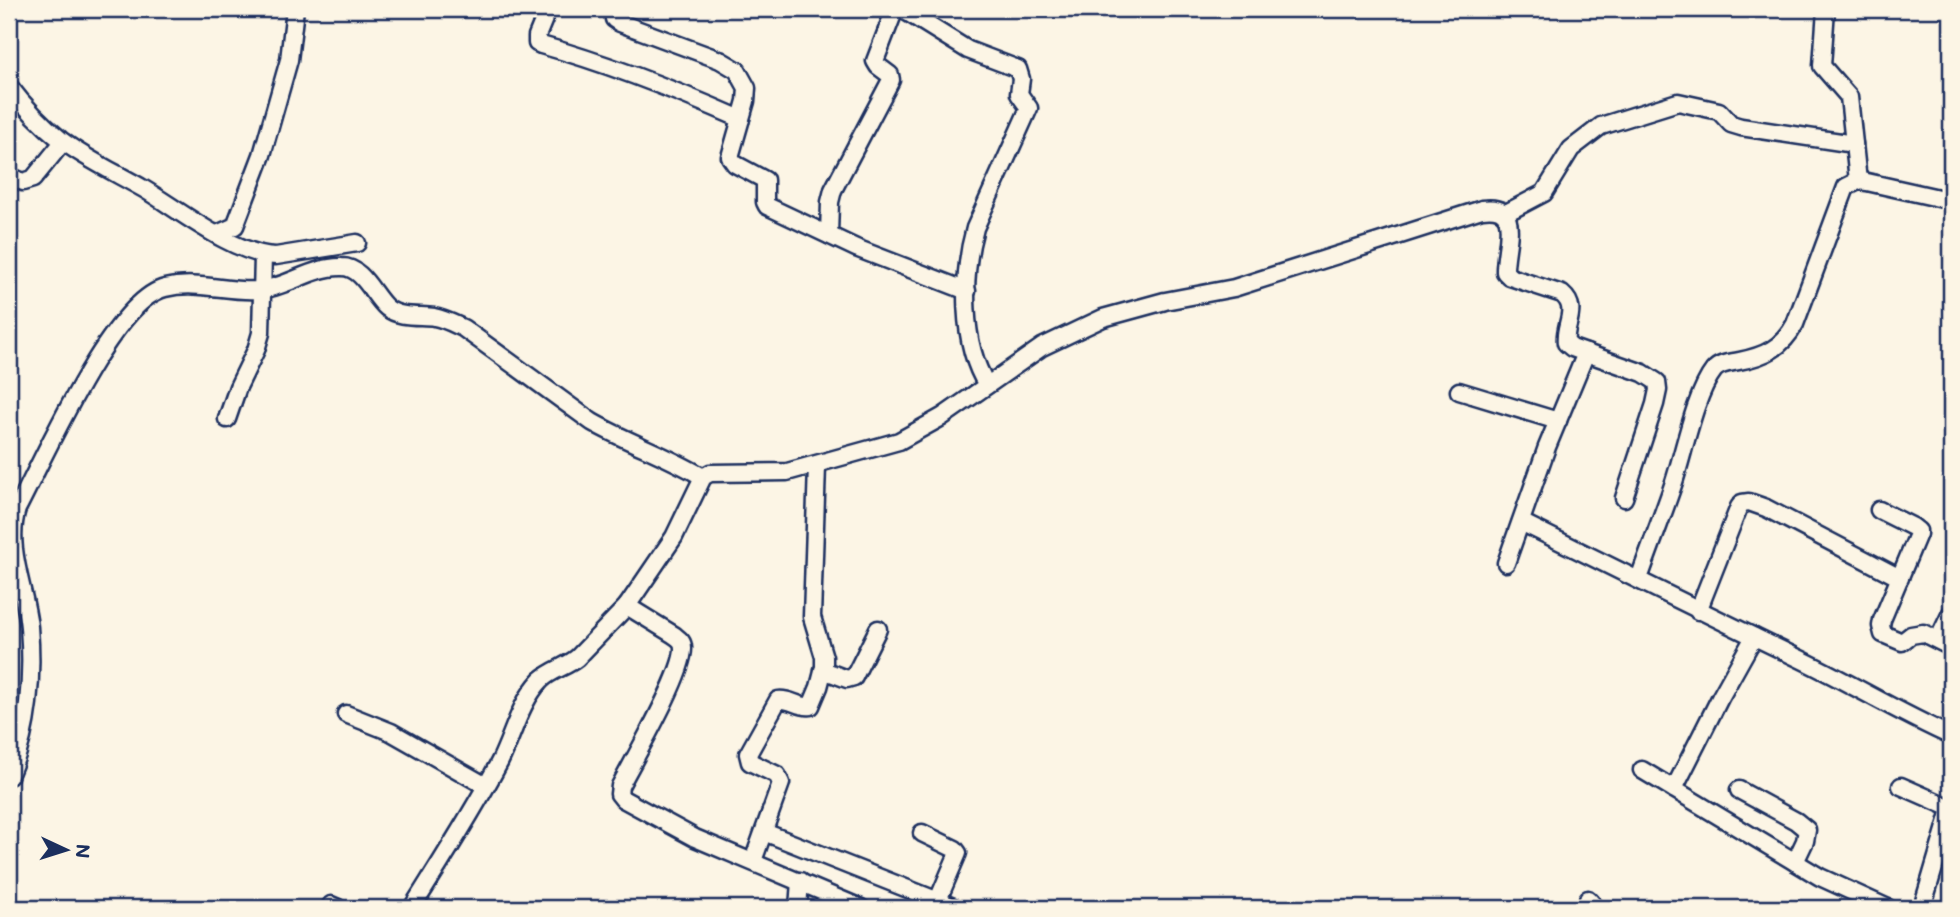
<svg xmlns="http://www.w3.org/2000/svg" width="1960" height="917" font-family="Mali,sans-serif">
<style>
.lines{fill:none;stroke-linecap:round;stroke-linejoin:round}
.minor-casing{stroke:#1b2f5e;stroke-width:21}
.minor{stroke:#fcf5e5;stroke-width:16}
</style>
<rect width="100%" height="100%" fill="#fcf5e5"/>
<filter id="ink" filterUnits="userSpaceOnUse"><feTurbulence type="fractalNoise" baseFrequency=".0143" numOctaves="2"/><feDisplacementMap in="SourceGraphic" scale="14" xChannelSelector="R" yChannelSelector="G"/><feConvolveMatrix kernelMatrix="1 2 1 2 8 2 1 2 1" color-interpolation-filters="sRGB"/></filter>
<g filter="url(#ink)">
<g class="lines">
<defs>
<g id="minor">
<path d="M548 9 537 36V43L541 45C610 64 675 90 741 119"/>
<polyline points="613,9 614,19 620,23 720,60 737,70 747,88 746,101 730,157 735,164 765,180 765,202 767,206 856,248 967,291"/>
<path d="M902 9 968 50 1018 69 1021 79 1019 94 1029 108 975 228C962 274 961 344 987 385"/>
<polyline points="1826,9 1822,66 1849,97 1858,181"/>
<path d="M9 86C24 106 41 124 61 140 86 159 116 173 144 189 179 210 235 255 276 256L357 243"/>
<polyline points="9,176 23,182 33,179 63,142"/>
<polyline points="1506,213 1544,193 1571,149 1601,126 1678,102 1719,111 1731,124 1741,127 1854,144"/>
<polyline points="217,234 235,226 262,155 289,60 295,9"/>
<polyline points="829,235 830,202 833,190 891,80 890,75 878,66 875,61 895,9"/>
<polyline points="1459,391 1558,421"/>
<polyline points="227,419 238,387 256,350 261,333 263,256"/>
<polyline points="1879,510 1913,527 1918,531 1918,534 1882,620 1881,626 1883,634 1902,642 1911,635 1923,633 1951,647"/>
<path d="M1521 522C1612 567 1702 612 1794 656 1847 681 1897 712 1951 736"/>
<polyline points="1506,563 1547,447 1586,353"/>
<path d="M1639 579C1650 547 1663 515 1674 482 1684 452 1695 394 1714 370 1720 363 1730 363 1739 361 1765 356 1782 348 1795 324L1846 187 1858 181 1867 182 1943 199"/>
<path d="M627 606 674 537 703 477 710 473 787 472 899 441 942 417 1042 347 1103 318 1165 301 1234 288 1482 209C1524 203 1504 246 1505 272L1510 277 1562 294C1580 309 1563 325 1566 343L1572 348 1643 373 1657 382 1658 390 1655 404 1624 498"/>
<polyline points="1698,611 1739,507 1742,503 1749,502 1766,508 1900,578"/>
<polyline points="1938,640 1951,613"/>
<polyline points="823,670 847,679 854,677 878,629"/>
<polyline points="346,714 391,732 486,786"/>
<polyline points="1642,770 1820,877 1888,908"/>
<path d="M9 776C29 731 33 676 29 627 25 588 5 548 17 509 43 460 112 301 165 288 199 280 228 293 260 290 287 287 314 266 342 267 363 267 373 296 387 308 399 318 420 315 434 317 445 319 454 324 463 328L592 422C629 443 666 455 703 477"/>
<polyline points="1901,786 1951,808"/>
<polyline points="1674,789 1720,698 1754,637"/>
<polyline points="1739,790 1796,821 1807,830 1805,841 1795,862"/>
<polyline points="764,832 956,908"/>
<polyline points="922,833 955,849 958,853 938,900"/>
<path d="M753 861 781 783 777 775 750 762 748 754 778 700C790 698 799 708 811 706L819 687 824 668V657L812 617 817 466"/>
<polyline points="1588,899 1596,908"/>
<polyline points="331,905 338,908"/>
<path d="M412 908C442 860 473 812 500 761 513 735 520 702 541 680 551 670 566 667 577 658L627 606 674 635C679 639 683 641 683 648 684 673 634 759 620 786L619 794 623 799 695 838 861 908"/>
<polyline points="798,908 800,881"/>
<polyline points="1922,908 1951,810"/>
</g>
</defs>
<use href="#minor" class="minor-casing"/>
<use href="#minor" class="minor"/>
</g>
</g>
<rect width="1960" height="917" fill="none" stroke="#fcf5e5" stroke-width="35"/>
<rect x="18" y="18" width="1925" height="882" fill="none" stroke="#1b2f5e" stroke-width="2.5" filter="url(#ink)"/>
<g transform="translate(66 850) rotate(94)" stroke="#fcf5e5" stroke-width="5" paint-order="stroke">
<path d="M0-5L12 26L0 18L-12 26Z" fill="#1b2f5e"/>
<text y="-10" font-size="19" font-weight="bold" text-anchor="middle" fill="#1b2f5e">N</text>
</g>
</svg>
